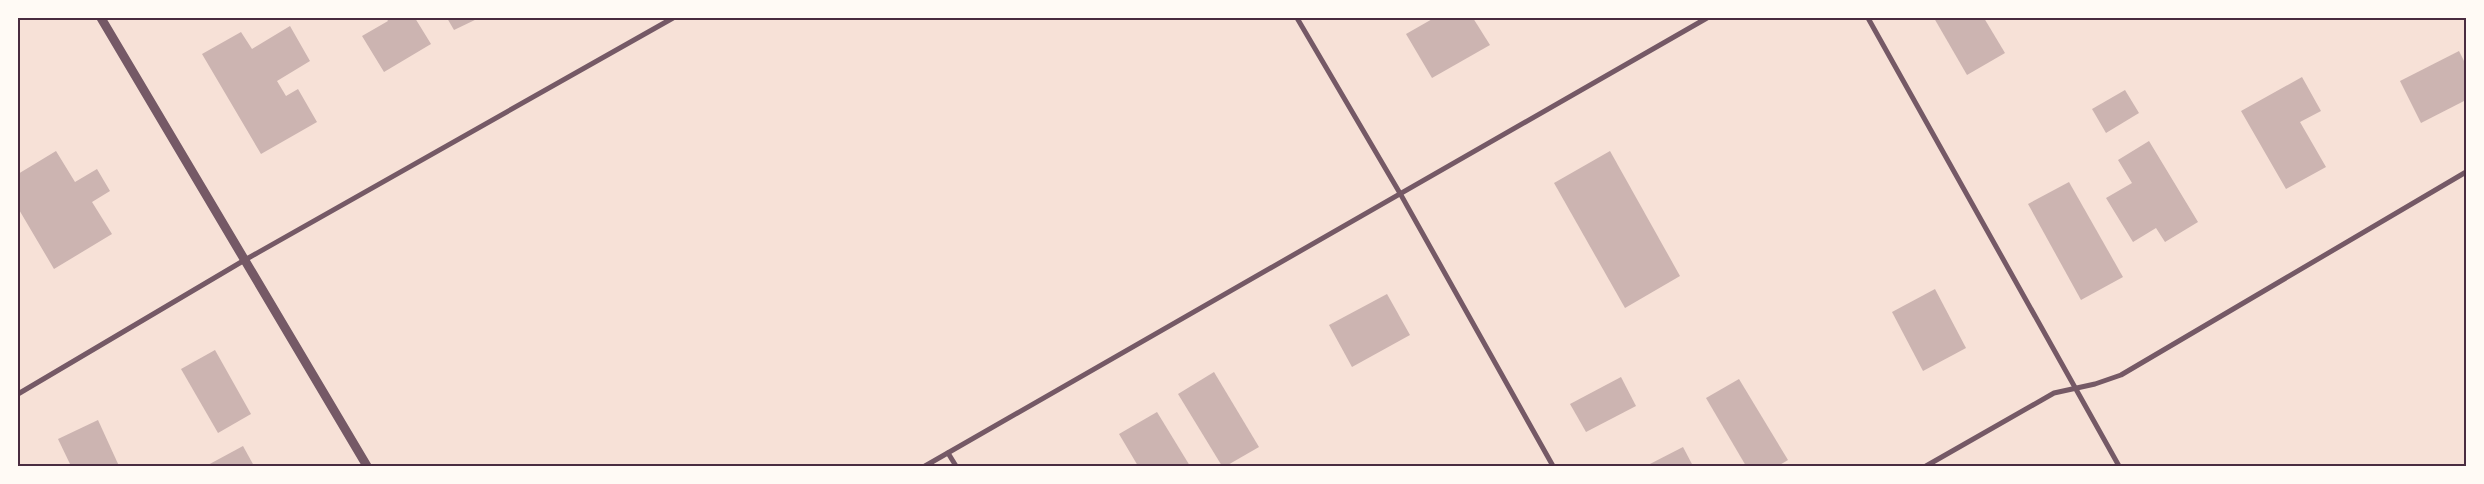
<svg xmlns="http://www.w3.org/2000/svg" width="2484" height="484" font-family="Cabin,sans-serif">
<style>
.building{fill:#ccb4b1}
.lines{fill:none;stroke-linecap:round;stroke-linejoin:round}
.minor{stroke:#755966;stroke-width:5}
.tertiary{stroke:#755966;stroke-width:9}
.neatline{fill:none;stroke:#4a2c40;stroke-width:2}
</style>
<rect width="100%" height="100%" fill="#f7e1d7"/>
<g class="building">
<polygon points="386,18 415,18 431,44 384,72 362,36 388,21"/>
<polygon points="447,18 479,18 454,30"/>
<polygon points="1434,18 1473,18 1490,45 1432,78 1406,34"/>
<polygon points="1934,18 1984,18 2005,53 1967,75"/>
<polygon points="290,26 310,61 277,81 286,96 298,89 317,122 261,154 202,54 241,32 252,49"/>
<polygon points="2459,51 2466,65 2466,100 2421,123 2400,81"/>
<polygon points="2302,77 2321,111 2300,122 2326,167 2286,189 2241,111"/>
<polygon points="2125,90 2139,113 2106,133 2092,109"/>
<polygon points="2149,141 2198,222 2165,242 2156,228 2133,242 2106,198 2132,183 2118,160"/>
<polygon points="56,151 75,182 97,169 110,191 92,202 112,234 54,269 18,208 18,174"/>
<polygon points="1610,151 1680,276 1625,308 1554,183"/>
<polygon points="2069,182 2123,277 2081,300 2028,204"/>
<polygon points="1935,289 1966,348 1923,371 1892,312"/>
<polygon points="1387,294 1410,335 1352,367 1329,325"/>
<polygon points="215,350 251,414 218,433 181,369"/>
<polygon points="1214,372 1259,447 1226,466 1222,466 1178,394"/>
<polygon points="1621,377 1636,406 1586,432 1570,404"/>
<polygon points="1739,379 1788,460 1778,466 1746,466 1706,398"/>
<polygon points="1157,412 1190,466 1138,466 1119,434"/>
<polygon points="98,420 119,466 71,466 58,439"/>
<polygon points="243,446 254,466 206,466"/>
<polygon points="1683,447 1693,466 1646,466"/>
</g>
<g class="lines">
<g class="minor">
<polyline points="1297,18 1401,195 1553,466"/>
<polyline points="1868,18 2119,466"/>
<polyline points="18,394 243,261 673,18"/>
<polyline points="948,453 956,466"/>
<polyline points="925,466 1707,18"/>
<polyline points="1926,466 2054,393 2095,384 2121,375 2466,172"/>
</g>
<polyline class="tertiary" points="101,18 367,466"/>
</g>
<rect width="2484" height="484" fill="none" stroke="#fffaf5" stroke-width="38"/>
<rect x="19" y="19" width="2446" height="446" class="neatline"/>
</svg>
